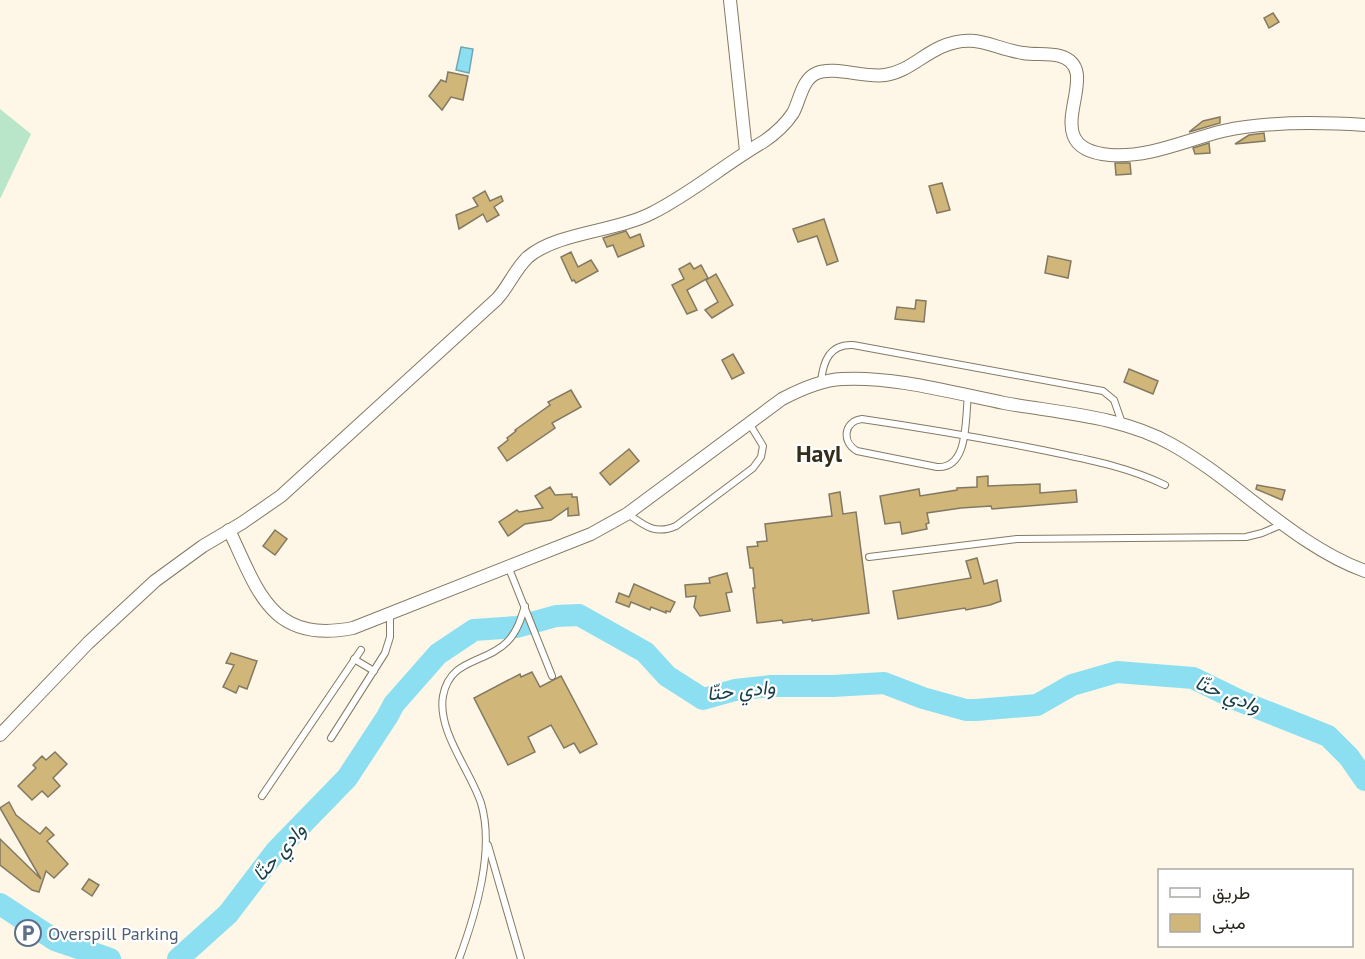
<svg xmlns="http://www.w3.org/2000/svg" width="1365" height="959" font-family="'PT Sans',Vazirmatn,sans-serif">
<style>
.green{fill:#b9e5c8}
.water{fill:#8cdef1;stroke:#6fa7b1;stroke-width:1.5}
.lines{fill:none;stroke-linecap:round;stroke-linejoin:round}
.river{stroke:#8cdef1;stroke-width:22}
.building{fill:#d1b67a;stroke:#837962;stroke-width:1.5}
.lane-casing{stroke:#857a63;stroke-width:8}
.street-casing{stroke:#857a63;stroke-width:14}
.lane{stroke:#fff;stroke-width:6}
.street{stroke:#fff;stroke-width:12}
.labels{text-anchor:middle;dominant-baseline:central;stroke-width:4.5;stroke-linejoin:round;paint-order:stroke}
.service-label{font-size:18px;fill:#4e5e75;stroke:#fff;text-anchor:start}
.water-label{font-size:20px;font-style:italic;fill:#183f47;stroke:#fff}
.district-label{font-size:24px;font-weight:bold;fill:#362d18;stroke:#fff}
</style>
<rect width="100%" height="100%" fill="#fef7e7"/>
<polygon class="green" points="0,109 31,134 0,199"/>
<polygon class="water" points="461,47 473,49 469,73 456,70"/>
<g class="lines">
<g class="river">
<polyline points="0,904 55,940 110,959"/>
<polyline points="178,959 228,914 276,851 347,778 387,717 394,704 438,654 474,630 517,627 556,616 579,615 645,652 667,676 703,699 735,690 771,686 833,686 884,683 923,698 966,710 976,710 1037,705 1072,685 1117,672 1193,678 1240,701 1328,736 1349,757 1365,780"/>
</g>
</g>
<g class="building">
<polygon points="1273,13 1279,22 1269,28 1264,18"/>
<polygon points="448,72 468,76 463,100 451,97 442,110 429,96 441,80 446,82"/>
<polygon points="1220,117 1220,123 1189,132 1203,121"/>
<polygon points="1264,133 1265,141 1235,144 1249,135"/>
<polygon points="1209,143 1210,153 1195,154 1193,148"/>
<polygon points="1115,163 1130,163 1131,174 1116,175"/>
<polygon points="942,183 950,210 937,213 929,186"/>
<polygon points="485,191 490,201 501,196 503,201 494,207 499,215 487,222 483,214 459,229 456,215 478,206 473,198"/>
<polygon points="824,219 838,261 827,265 817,236 798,242 793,229"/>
<polygon points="626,231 630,238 640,234 644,246 618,257 613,245 607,247 603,238"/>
<polygon points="571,252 578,267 591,260 598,271 576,283 574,280 572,281 561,257"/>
<polygon points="1048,256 1071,261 1068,278 1045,273"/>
<polygon points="690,263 694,269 701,265 708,278 687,290 697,310 687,314 672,285 684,279 679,269"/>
<polygon points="716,274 733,305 712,318 705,310 718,302 706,280"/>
<polygon points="916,300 926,301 924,322 895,319 897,307 915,309"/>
<polygon points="733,354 744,373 732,379 722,360"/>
<polygon points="1129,369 1158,381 1153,394 1124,382"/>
<polygon points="571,390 581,407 552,423 555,428 507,461 498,448 508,440 507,438 516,431 515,430 550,405 548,402"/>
<polygon points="629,449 639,461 610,485 600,473"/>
<polygon points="988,476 988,486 1040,484 1040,493 1076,490 1077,502 992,509 991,506 961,508 927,513 929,523 926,524 927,529 902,534 900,522 885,524 880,496 919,489 920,496 957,490 957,488 977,487 977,477"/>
<polygon points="1257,485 1285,490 1282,500 1256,489"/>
<polygon points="550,487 555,495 572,494 572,497 577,497 579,515 568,516 568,508 551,520 525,524 508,536 499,522 517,510 519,512 543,508 535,496"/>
<polygon points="840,492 843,514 856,512 869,613 812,621 812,619 783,623 782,620 757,623 753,588 755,588 753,568 750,568 747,547 758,546 757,542 767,541 765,524 832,516 829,494"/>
<polygon points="275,530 287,539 275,555 263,546"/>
<polygon points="977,558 984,584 997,580 1001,601 990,605 966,610 965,608 898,619 893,591 971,578 966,561"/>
<polygon points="727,573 732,592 726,593 730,611 700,616 694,607 696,596 686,597 685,585 710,583 709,578"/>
<polygon points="634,584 675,602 670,612 666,611 666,613 651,607 650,610 631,602 629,607 616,602 619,593 629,597"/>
<polygon points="231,653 257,661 247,689 239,686 236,693 223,687 234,665 226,663"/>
<polygon points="532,672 540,687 561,676 597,744 580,753 574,743 564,748 551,725 528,737 535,752 508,765 474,698 520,674 521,677"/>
<polygon points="55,752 67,764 53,778 60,786 48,797 42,791 32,800 18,786 36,768 33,765 42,756 46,760"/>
<polygon points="9,802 16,815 40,834 46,827 54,835 47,841 68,864 54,878 46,871 39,892 32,890 0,865 0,839 41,879 0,808"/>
<polygon points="89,879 99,885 92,896 82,889"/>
</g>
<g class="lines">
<defs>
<g id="lane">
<path d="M821 382C823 362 829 344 853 345L1103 391 1114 400 1122 423"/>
<path d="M968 396C965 419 969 469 937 467L857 451C841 442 844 421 862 419 923 428 982 438 1042 450 1085 459 1126 466 1165 485"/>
<path d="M628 514C645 526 655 535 676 526L753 468 761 457 763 446 749 423"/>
<polyline points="869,557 1017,539 1246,537 1262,533 1283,524"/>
<polyline points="508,566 552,676"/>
<polyline points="354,659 374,671"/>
<polyline points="331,738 385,653 390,637 390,614"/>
<polyline points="262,796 361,650"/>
<polyline points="488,845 521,959"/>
<path d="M459 959C476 913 495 850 481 803 470 770 437 731 443 696 450 658 485 664 507 642 517 632 521 619 525 606"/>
</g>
<g id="street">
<polyline points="730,0 746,151"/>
<path d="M229 530C258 591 271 644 353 628L591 534 627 514 782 399C801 389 821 380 842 379 893 376 954 393 1004 403 1060 413 1121 416 1171 444 1236 480 1295 546 1365 571"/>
<path d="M0 735 88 643 155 581 203 546 242 523 281 496 497 299C509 286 515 269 528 257 558 232 615 232 652 213 692 193 725 164 763 142 775 134 785 125 793 113 800 100 802 79 817 73 834 66 865 78 885 75 907 72 921 56 941 47 975 32 991 48 1023 53 1035 55 1048 53 1060 56 1109 70 1029 148 1110 155 1149 158 1186 140 1223 131 1268 121 1319 122 1365 125"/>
</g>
</defs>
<use href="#lane" class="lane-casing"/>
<use href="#street" class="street-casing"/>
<use href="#lane" class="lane"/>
<use href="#street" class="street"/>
</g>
<defs>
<symbol id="parking-ring" viewBox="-11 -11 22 22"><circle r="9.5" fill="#fff" stroke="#5c6f8a" stroke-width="1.5"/><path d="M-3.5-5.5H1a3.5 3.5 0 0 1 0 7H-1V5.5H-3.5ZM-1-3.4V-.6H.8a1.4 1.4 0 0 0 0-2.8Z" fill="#5c6f8a"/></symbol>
</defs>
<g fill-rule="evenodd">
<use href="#parking-ring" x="13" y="918" width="30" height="30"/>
</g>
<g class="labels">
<g class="service-label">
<text x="48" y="933">Overspill Parking</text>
</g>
<g class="water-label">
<text transform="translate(741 690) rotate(-6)">وادي حتّا</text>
<text transform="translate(1228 694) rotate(22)">وادي حتّا</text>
<text transform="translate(279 852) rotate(-49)">وادي حتّا</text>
</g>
<g class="district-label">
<text x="819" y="453">Hayl</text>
</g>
</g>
<rect x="1158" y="869" width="195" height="78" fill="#ffffff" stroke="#aaa9a5" stroke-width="1.5"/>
<rect x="1170" y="888" width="30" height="9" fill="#ffffff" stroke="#aaa9a5" stroke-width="1.5"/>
<text x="1212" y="899" font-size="18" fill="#2b271d">طريق</text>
<rect x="1170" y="914" width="30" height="18" fill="#d1b67a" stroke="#aaa9a5" stroke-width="1.5"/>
<text x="1212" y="929" font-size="18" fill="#2b271d">مبنى</text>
</svg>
